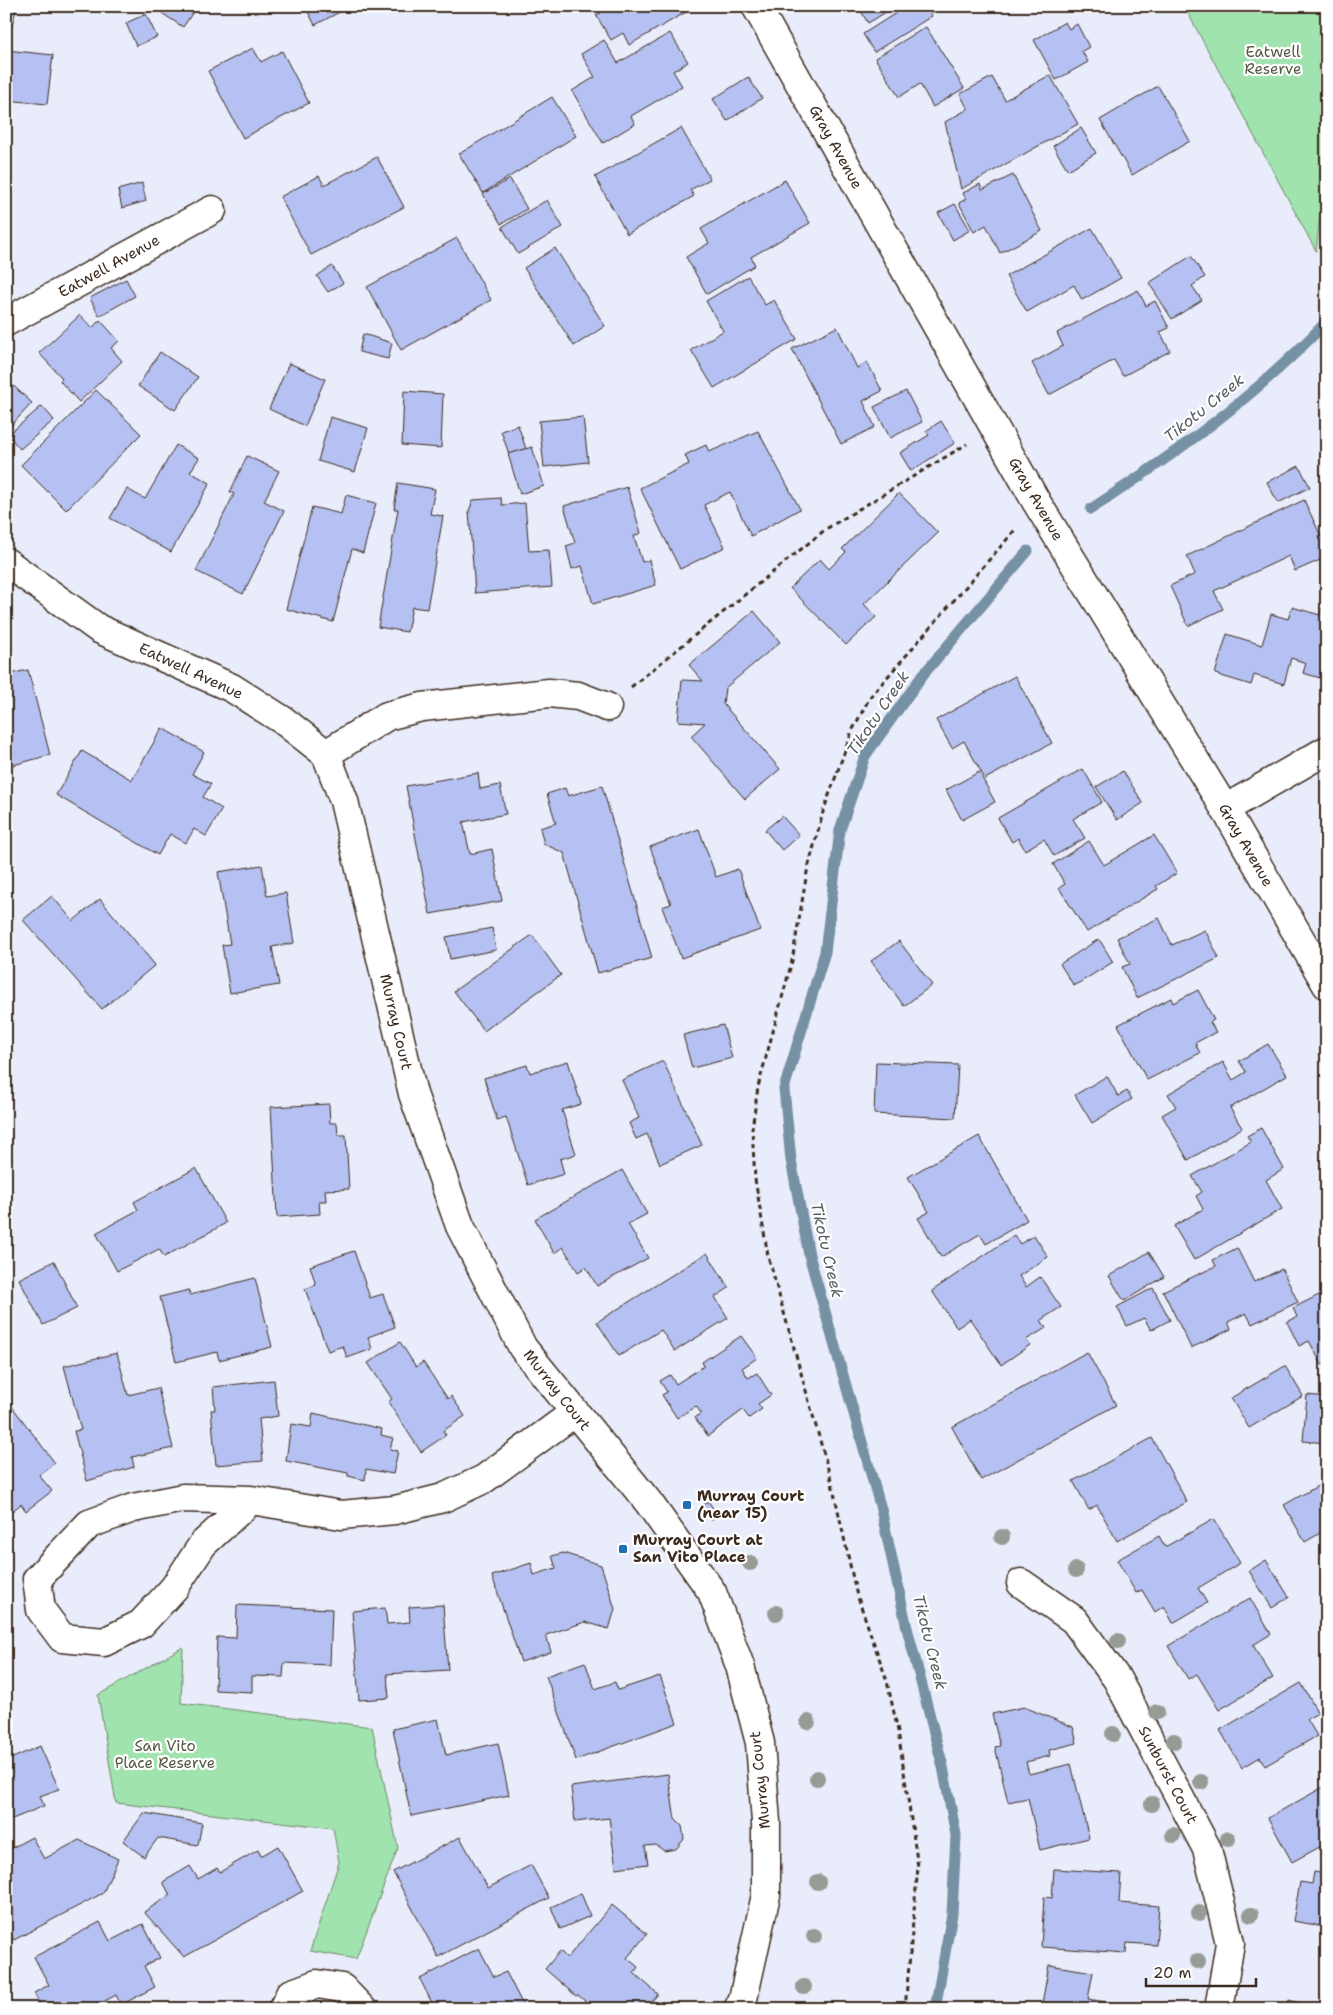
<svg xmlns="http://www.w3.org/2000/svg" width="1333" height="2015" font-family="'Shantell Sans',sans-serif">
<style>
.green{fill:#a0e3ae;stroke:#6e8666}
.lines{fill:none;stroke-linecap:round;stroke-linejoin:round}
.stream{stroke:#7591a3;stroke-width:11}
.building{fill:#b5c1f2;stroke:#3b2a1e}
.street-casing{stroke:#3b2a1e;stroke-width:31}
.path{stroke:#3b2a1e;stroke-width:3;stroke-dasharray:5 4;stroke-linecap:butt}
.street{stroke:#fff;stroke-width:28}
.tree{fill:#979b95}
.poi-dot{fill:#1f6fb2;stroke:#fff;stroke-width:2}
.labels{text-anchor:middle;dominant-baseline:central;stroke-width:4.5;stroke-linejoin:round;paint-order:stroke}
.park-label{font-size:15px;fill:#545842;stroke:#fff}
.street-label{font-size:15px;fill:#3b2a1e;stroke:#fff}
.poi-label{font-size:15px;font-weight:bold;fill:#3b2a1e;stroke:#fff;text-anchor:start}
.water-label{font-size:16px;font-style:italic;fill:#585d60;stroke:#fff}
</style>
<rect width="100%" height="100%" fill="#e9ecfb"/>
<filter id="ink" filterUnits="userSpaceOnUse"><feTurbulence type="fractalNoise" baseFrequency=".02" numOctaves="2"/><feDisplacementMap in="SourceGraphic" scale="10" xChannelSelector="R" yChannelSelector="G"/><feConvolveMatrix kernelMatrix="1 2 1 2 8 2 1 2 1" color-interpolation-filters="sRGB"/></filter>
<g filter="url(#ink)">
<g class="green">
<polygon points="1184,6 1327,6 1327,160 1316,251"/>
<polygon points="183,1647 181,1703 372,1727 398,1848 356,1959 310,1951 339,1862 333,1828 116,1803 98,1695"/>
</g>
<g class="lines">
<g class="stream">
<path d="M1091 509C1175 454 1258 395 1327 321"/>
<polyline points="935,2009 952,1914 956,1835 943,1767 907,1628 881,1509 809,1255 791,1160 784,1089 825,952 840,830 865,756 922,676 1028,551"/>
</g>
</g>
<g class="building">
<polygon points="6,6 17,6 7,43 6,43"/>
<polygon points="151,6 197,6 183,27"/>
<polygon points="305,6 351,6 315,25"/>
<polygon points="597,6 685,6 688,11 629,45 623,33 611,40 596,15 601,13"/>
<polygon points="858,6 896,6 868,23"/>
<polygon points="907,6 925,6 932,16 874,52 863,34"/>
<polygon points="146,14 157,37 136,46 126,23"/>
<polygon points="1065,22 1069,29 1077,24 1089,47 1082,51 1088,62 1056,80 1034,40"/>
<polygon points="926,27 964,88 933,107 920,84 899,97 875,58"/>
<polygon points="670,33 688,62 673,71 682,86 631,116 635,124 603,143 572,91 595,77 581,54 604,40 618,63"/>
<polygon points="253,48 261,62 282,51 309,103 243,138 208,71"/>
<polygon points="6,50 53,55 47,104 6,100"/>
<polygon points="1050,75 1078,124 961,189 945,122 968,109 960,94 992,77 1005,100"/>
<polygon points="748,77 762,98 727,121 713,99"/>
<polygon points="1158,86 1190,141 1132,175 1100,120"/>
<polygon points="552,97 576,136 483,193 459,154"/>
<polygon points="681,128 710,179 690,190 694,196 627,234 595,177"/>
<polygon points="1081,128 1096,153 1068,170 1053,146"/>
<polygon points="377,157 404,207 311,255 280,197 319,176 324,185"/>
<polygon points="1013,175 1042,231 1000,253 986,225 974,232 959,203 966,199 963,193 980,184 982,190"/>
<polygon points="510,179 527,209 501,224 483,194"/>
<polygon points="785,180 810,223 751,257 755,265 707,294 686,257 709,243 701,229"/>
<polygon points="142,183 146,201 122,208 118,190"/>
<polygon points="547,200 563,227 518,254 502,227"/>
<polygon points="955,204 970,230 953,240 938,213"/>
<polygon points="1092,228 1121,278 1082,300 1074,285 1027,312 1006,276"/>
<polygon points="457,238 491,300 401,350 367,287"/>
<polygon points="555,248 605,326 574,346 524,268"/>
<polygon points="1191,256 1205,277 1192,286 1202,300 1172,319 1149,283"/>
<polygon points="332,266 343,283 328,292 317,276"/>
<polygon points="748,276 765,305 774,300 797,339 714,388 691,350 723,331 706,301"/>
<polygon points="126,279 135,296 99,316 90,298"/>
<polygon points="1138,290 1146,306 1155,301 1169,328 1160,332 1170,351 1123,376 1114,360 1049,395 1032,363 1063,346 1057,333"/>
<polygon points="80,315 92,328 100,320 119,341 111,348 122,361 79,402 60,381 62,378 39,353"/>
<polygon points="837,327 857,368 867,362 882,391 863,401 875,427 841,444 792,349"/>
<polygon points="363,334 392,343 388,359 359,352"/>
<polygon points="160,352 198,377 175,410 138,386"/>
<polygon points="289,363 325,379 305,426 269,409"/>
<polygon points="6,379 32,403 6,431"/>
<polygon points="96,390 141,434 66,510 21,465"/>
<polygon points="404,391 443,394 441,448 402,445"/>
<polygon points="906,391 922,422 890,438 874,407"/>
<polygon points="42,406 54,420 20,449 8,435"/>
<polygon points="330,417 368,428 355,472 318,461"/>
<polygon points="583,417 588,462 544,467 539,421"/>
<polygon points="941,421 955,443 911,471 900,453 929,435 926,431"/>
<polygon points="518,425 526,449 509,454 501,431"/>
<polygon points="758,431 800,509 751,536 730,492 704,505 725,547 680,569 640,488 689,464 685,455 706,445 709,452"/>
<polygon points="176,445 199,458 190,472 210,483 171,552 110,518 127,489 145,499"/>
<polygon points="532,447 544,486 520,494 508,454"/>
<polygon points="247,456 279,471 264,501 284,511 243,594 196,571 234,494 230,492"/>
<polygon points="1299,466 1310,487 1278,503 1267,482"/>
<polygon points="398,483 435,489 430,514 443,516 427,609 412,607 407,632 378,627 398,509 394,509"/>
<polygon points="627,487 641,533 634,536 642,562 649,560 656,585 593,604 582,566 572,569 566,546 575,543 564,506"/>
<polygon points="899,493 938,533 864,604 876,617 846,645 790,588 820,559 829,569 846,552 842,549"/>
<polygon points="346,495 376,503 363,553 352,549 333,622 286,609 312,507 341,514"/>
<polygon points="501,498 502,505 525,503 529,551 549,550 552,587 475,593 469,511 473,500"/>
<polygon points="1304,500 1327,549 1327,557 1295,571 1289,556 1214,591 1223,609 1188,626 1170,586 1195,574 1187,556"/>
<polygon points="1292,607 1320,615 1322,608 1327,610 1327,680 1303,673 1306,663 1291,658 1284,684 1254,675 1251,685 1215,674 1227,634 1262,645 1271,614 1288,619"/>
<polygon points="754,611 780,642 725,688 723,704 780,769 745,799 691,736 705,723 678,721 682,680 703,681 689,665"/>
<polygon points="28,670 50,755 6,767 6,675"/>
<polygon points="1015,676 1052,743 985,779 964,741 952,748 936,720"/>
<polygon points="162,728 204,752 192,774 211,784 203,797 222,809 206,836 194,829 186,843 170,834 158,855 56,795 82,751 132,780"/>
<polygon points="1083,769 1102,802 1073,819 1085,838 1054,856 1044,839 1025,850 1018,838 1012,842 998,818"/>
<polygon points="1123,771 1143,803 1117,820 1096,787"/>
<polygon points="979,772 995,802 962,820 946,790"/>
<polygon points="478,773 480,789 500,785 506,814 463,822 470,854 492,849 502,901 430,914 406,786"/>
<polygon points="602,786 652,958 598,973 564,853 544,844 540,828 556,823 547,794 565,788 568,796"/>
<polygon points="782,816 799,835 782,850 765,830"/>
<polygon points="699,829 716,877 738,869 760,930 681,958 662,907 671,904 650,847"/>
<polygon points="1154,835 1177,873 1156,886 1158,889 1087,932 1059,888 1065,884 1053,864 1089,841 1104,865"/>
<polygon points="262,865 267,896 286,893 294,943 272,947 279,985 230,993 222,945 230,944 218,872"/>
<polygon points="52,896 73,921 100,899 155,965 102,1009 23,920"/>
<polygon points="1159,918 1172,945 1205,930 1219,958 1137,998 1122,967 1130,964 1117,938"/>
<polygon points="492,928 496,950 450,959 446,937"/>
<polygon points="532,935 561,975 484,1031 454,991"/>
<polygon points="1099,939 1113,962 1074,986 1060,964"/>
<polygon points="899,941 932,985 904,1006 871,961"/>
<polygon points="1198,990 1214,1020 1210,1022 1216,1032 1195,1043 1200,1053 1147,1080 1118,1025 1171,998 1173,1003"/>
<polygon points="723,1025 732,1058 692,1068 683,1035"/>
<polygon points="1268,1044 1287,1075 1230,1108 1242,1128 1188,1160 1162,1115 1176,1107 1168,1094 1223,1062 1233,1080 1246,1072 1239,1061"/>
<polygon points="568,1061 581,1104 562,1110 576,1154 560,1159 564,1174 528,1185 506,1117 497,1120 484,1078 527,1065 530,1073"/>
<polygon points="663,1061 702,1145 660,1164 647,1134 636,1139 629,1123 639,1118 622,1080"/>
<polygon points="876,1062 958,1065 955,1118 874,1114"/>
<polygon points="1107,1076 1118,1096 1127,1091 1132,1099 1092,1123 1075,1095"/>
<polygon points="329,1104 330,1123 337,1123 338,1135 346,1135 349,1189 325,1190 326,1201 319,1201 320,1214 277,1217 271,1107"/>
<polygon points="1261,1128 1284,1169 1266,1180 1282,1209 1194,1260 1174,1226 1203,1209 1196,1196 1202,1192 1192,1176 1251,1142 1247,1136"/>
<polygon points="979,1136 1027,1220 986,1244 980,1234 941,1257 918,1218 929,1212 908,1177"/>
<polygon points="196,1168 226,1223 164,1257 159,1249 117,1271 96,1233 138,1210 134,1202"/>
<polygon points="622,1170 647,1214 628,1224 648,1258 597,1286 586,1267 578,1272 563,1247 554,1253 535,1219"/>
<polygon points="1014,1235 1020,1244 1034,1235 1048,1257 1019,1276 1026,1287 1040,1277 1061,1307 1041,1320 1046,1328 1026,1340 1030,1345 1001,1365 970,1319 957,1328 932,1291"/>
<polygon points="1237,1248 1254,1282 1282,1269 1298,1302 1252,1324 1246,1313 1228,1322 1231,1329 1191,1348 1163,1291 1216,1266 1213,1260"/>
<polygon points="354,1251 370,1298 383,1294 395,1327 368,1337 372,1349 347,1358 343,1346 328,1351 305,1289 316,1285 310,1266"/>
<polygon points="1149,1252 1164,1277 1124,1301 1109,1276"/>
<polygon points="707,1253 729,1288 715,1297 728,1318 675,1351 661,1330 619,1356 597,1322"/>
<polygon points="54,1261 77,1308 43,1325 19,1279"/>
<polygon points="255,1278 272,1347 219,1360 217,1352 176,1362 160,1297 189,1290 190,1295"/>
<polygon points="1153,1288 1170,1320 1151,1330 1144,1318 1127,1326 1117,1307"/>
<polygon points="1327,1291 1327,1363 1322,1365 1309,1341 1299,1346 1287,1322 1297,1317 1293,1308"/>
<polygon points="741,1336 757,1358 742,1368 748,1378 757,1373 771,1395 758,1404 762,1409 749,1418 743,1410 708,1436 695,1418 701,1413 696,1406 677,1418 662,1395 667,1392 660,1381 670,1375 676,1384 704,1366 702,1362"/>
<polygon points="400,1342 416,1367 423,1362 448,1399 451,1396 465,1416 443,1431 446,1435 421,1452 388,1402 392,1399 368,1363"/>
<polygon points="1087,1352 1116,1405 981,1480 952,1427"/>
<polygon points="117,1353 128,1395 158,1388 173,1448 132,1457 134,1467 87,1481 74,1431 81,1430 64,1366"/>
<polygon points="1285,1366 1303,1396 1249,1428 1231,1398"/>
<polygon points="274,1380 278,1416 259,1419 263,1461 216,1465 211,1410 215,1410 213,1387"/>
<polygon points="1307,1395 1327,1397 1327,1443 1303,1441"/>
<polygon points="7,1400 55,1463 39,1475 52,1491 26,1511 21,1504 11,1512 6,1505"/>
<polygon points="313,1413 382,1429 381,1435 393,1438 390,1449 398,1451 393,1474 366,1469 365,1480 348,1476 348,1473 286,1461 291,1424 311,1427"/>
<polygon points="1152,1438 1187,1502 1117,1541 1097,1505 1089,1510 1073,1481"/>
<polygon points="1323,1483 1327,1490 1327,1529 1305,1542 1284,1505"/>
<polygon points="708,1501 718,1515 711,1520 702,1506"/>
<polygon points="1214,1519 1240,1563 1198,1588 1207,1603 1173,1623 1164,1606 1155,1612 1142,1590 1136,1593 1117,1560 1159,1536 1165,1547"/>
<polygon points="563,1553 601,1565 615,1609 609,1629 585,1622 546,1635 551,1652 521,1662 492,1576 531,1563 534,1575 556,1568 552,1556"/>
<polygon points="1266,1560 1289,1597 1272,1608 1249,1571"/>
<polygon points="1250,1598 1271,1634 1253,1645 1273,1678 1219,1710 1197,1674 1188,1679 1168,1646"/>
<polygon points="237,1605 332,1609 330,1665 284,1663 283,1677 252,1676 252,1692 215,1690 217,1637 236,1638"/>
<polygon points="443,1605 448,1670 387,1674 389,1698 359,1700 352,1611 385,1608 387,1624 410,1622 409,1607"/>
<polygon points="585,1662 595,1689 615,1682 618,1690 660,1676 677,1723 576,1760 546,1676"/>
<polygon points="1301,1683 1318,1713 1307,1719 1317,1736 1265,1766 1260,1757 1242,1768 1220,1730"/>
<polygon points="1024,1707 1073,1727 1077,1743 1049,1750 1050,1756 1026,1762 1029,1774 1071,1764 1089,1838 1040,1850 1028,1798 1008,1802 995,1747 1000,1746 992,1714"/>
<polygon points="438,1719 446,1755 498,1743 509,1795 411,1816 393,1729"/>
<polygon points="40,1746 59,1789 40,1796 44,1806 10,1820 6,1811 6,1761"/>
<polygon points="668,1774 675,1819 682,1826 684,1839 676,1849 664,1851 656,1845 645,1846 648,1864 616,1868 609,1818 575,1822 571,1787"/>
<polygon points="1327,1785 1327,1843 1292,1862 1268,1818"/>
<polygon points="144,1813 202,1823 198,1845 158,1838 144,1857 123,1841"/>
<polygon points="32,1837 44,1859 79,1840 118,1859 103,1893 14,1940 6,1925 6,1851"/>
<polygon points="460,1837 488,1888 531,1865 549,1898 438,1957 393,1872"/>
<polygon points="278,1846 303,1891 184,1957 144,1912 170,1895 163,1882 190,1866 198,1879 217,1868 220,1872 258,1850 261,1856"/>
<polygon points="1054,1869 1121,1873 1119,1903 1159,1906 1156,1945 1127,1943 1126,1953 1041,1947 1044,1897 1052,1898"/>
<polygon points="1314,1872 1327,1874 1327,1927 1293,1921 1300,1882 1312,1884"/>
<polygon points="581,1893 590,1916 560,1929 551,1907"/>
<polygon points="612,1905 647,1934 627,1958 638,1967 634,1973 658,1994 645,2009 591,2009 592,2007 578,1995 576,1996 545,1969 560,1951 567,1958"/>
<polygon points="100,1922 110,1941 143,1924 160,1958 144,1966 155,1987 121,2005 116,1995 90,2009 42,2009 34,1993 49,1985 34,1957"/>
<polygon points="479,1948 494,1977 506,1972 525,2009 435,2009 420,1979"/>
<polygon points="1049,1965 1093,1972 1088,1999 1146,2009 1041,2009"/>
<polygon points="1289,2000 1318,2009 1286,2009"/>
</g>
<g class="lines">
<defs>
<g id="street">
<polyline points="756,6 1037,503 1225,809 1327,985"/>
<polyline points="6,322 212,210"/>
<polyline points="6,562 99,629 232,688 284,721 326,754"/>
<polyline points="326,754 344,801 413,1094 460,1226 523,1348 649,1503 712,1592 740,1666 760,1743 766,1822 766,1895 743,1999 738,2009"/>
<polyline points="326,754 387,716 422,707 549,693 578,696 607,707"/>
<polyline points="1225,809 1327,750"/>
<polyline points="251,1500 203,1544 174,1588 141,1624 104,1642 62,1638 41,1610 37,1579 89,1524 133,1508 183,1498 251,1500 341,1515 395,1510 443,1498 484,1479 574,1413"/>
<polyline points="1021,1583 1074,1620 1117,1679 1207,1849 1230,1943 1219,2009"/>
<polyline points="283,2009 290,1994 317,1984 342,1988 362,2009"/>
</g>
</defs>
<use href="#street" class="street-casing"/>
<g class="path">
<polyline points="631,687 826,529 967,444"/>
<polyline points="905,2009 918,1867 898,1731 887,1681 856,1592 832,1483 768,1256 755,1179 752,1129 758,1087 792,961 807,872 823,812 852,731 870,697 1015,530"/>
</g>
<use href="#street" class="street"/>
</g>
<g class="tree">
<circle cx="1002" cy="1537" r="8"/>
<circle cx="750" cy="1563" r="8"/>
<circle cx="1076" cy="1570" r="8"/>
<circle cx="776" cy="1613" r="8"/>
<circle cx="1118" cy="1641" r="8"/>
<circle cx="1157" cy="1712" r="8"/>
<circle cx="808" cy="1722" r="8"/>
<circle cx="1113" cy="1734" r="8"/>
<circle cx="1174" cy="1741" r="8"/>
<circle cx="817" cy="1778" r="8"/>
<circle cx="1201" cy="1782" r="8"/>
<circle cx="1152" cy="1804" r="8"/>
<circle cx="1173" cy="1835" r="8"/>
<circle cx="1228" cy="1839" r="8"/>
<circle cx="818" cy="1882" r="8"/>
<circle cx="1199" cy="1913" r="8"/>
<circle cx="1251" cy="1915" r="8"/>
<circle cx="814" cy="1936" r="8"/>
<circle cx="1198" cy="1961" r="8"/>
<circle cx="804" cy="1987" r="8"/>
</g>
</g>
<g class="poi-dot">
<rect x="682" y="1500" width="10" height="10" rx="2.5"/>
<rect x="618" y="1544" width="10" height="10" rx="2.5"/>
</g>
<g class="labels">
<g class="park-label">
<text x="1273" y="52">Eatwell<tspan x="1273" dy="17">Reserve</tspan></text>
<text x="165" y="1746">San Vito<tspan x="165" dy="17">Place Reserve</tspan></text>
</g>
<g class="street-label">
<text transform="translate(836 147) rotate(61)">Gray Avenue</text>
<text transform="translate(109 266) rotate(-29)">Eatwell Avenue</text>
<text transform="translate(1036 499) rotate(60)">Gray Avenue</text>
<text transform="translate(191 671) rotate(25)">Eatwell Avenue</text>
<text transform="translate(1246 845) rotate(60)">Gray Avenue</text>
<text transform="translate(396 1022) rotate(77)">Murray Court</text>
<text transform="translate(557 1390) rotate(52)">Murray Court</text>
<text transform="translate(1168 1775) rotate(62)">Sunburst Court</text>
<text transform="translate(760 1780) rotate(-96)">Murray Court</text>
</g>
<g class="poi-label">
<text x="697" y="1496">Murray Court<tspan x="697" dy="17">(near 15)</tspan></text>
<text x="633" y="1540">Murray Court at<tspan x="633" dy="17">San Vito Place</tspan></text>
</g>
<g class="water-label">
<text transform="translate(1204 408) rotate(-39)">Tikotu Creek</text>
<text transform="translate(878 713) rotate(-56)">Tikotu Creek</text>
<text transform="translate(827 1250) rotate(77)">Tikotu Creek</text>
<text transform="translate(930 1642) rotate(76)">Tikotu Creek</text>
</g>
</g>
<rect width="1333" height="2015" fill="none" stroke="#fff" stroke-width="25"/>
<rect x="12" y="12" width="1308" height="1990" fill="none" stroke="#3b2a1e" stroke-width="2" filter="url(#ink)"/>
<path d="M1146 1978v8h110v-8" fill="none" stroke="#3b2a1e" stroke-width="2.5"/>
<text x="1153" y="1978" font-size="15" fill="#3b2a1e" stroke="#ffffff" stroke-width="4" paint-order="stroke">20 m</text>
</svg>
